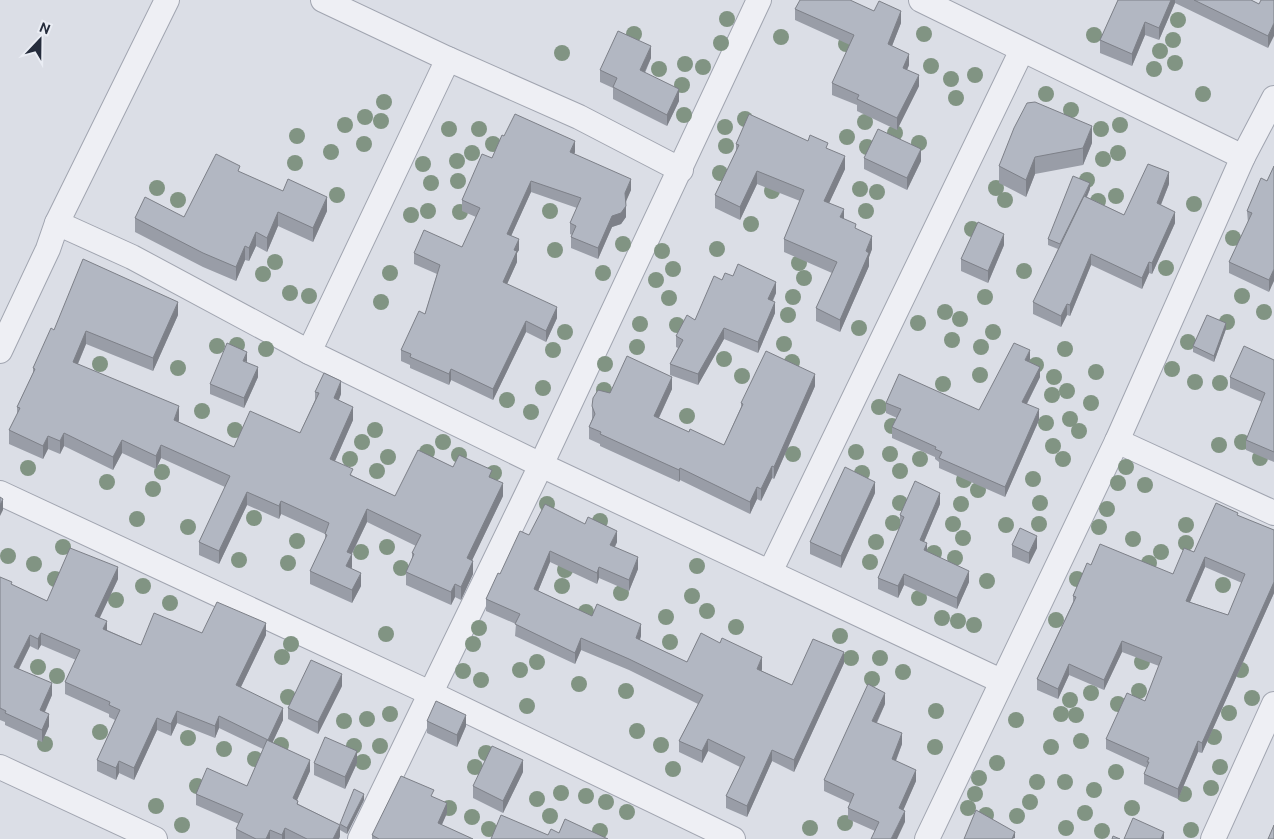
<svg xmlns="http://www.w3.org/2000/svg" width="1274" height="839" font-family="Ubuntu,sans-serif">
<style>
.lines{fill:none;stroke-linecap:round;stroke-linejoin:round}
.minor-casing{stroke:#a1a5b0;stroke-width:26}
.minor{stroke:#eeeff4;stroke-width:24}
.tree{fill:#819483}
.wall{fill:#999da7;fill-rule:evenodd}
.shaded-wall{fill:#7d8088}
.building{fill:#b2b7c2;stroke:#7d8088;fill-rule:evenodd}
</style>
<rect width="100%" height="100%" fill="#dbdee6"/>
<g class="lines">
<defs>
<g id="minor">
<polyline points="323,0 448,59 579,117 681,170"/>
<polyline points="921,0 1243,157"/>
<polyline points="57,223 132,257 309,352 541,465 1001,681"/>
<polyline points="0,351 48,249 57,223 167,0"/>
<polyline points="309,352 448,59"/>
<polyline points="1117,441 1274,513"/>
<polyline points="0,493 430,693 733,839"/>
<polyline points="770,572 1022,50"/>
<polyline points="0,767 155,839"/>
<polyline points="360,839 541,465 759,0"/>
<polyline points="927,839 1117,441 1243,157 1274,98"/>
<polyline points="1213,839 1274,704"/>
</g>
</defs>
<use href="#minor" class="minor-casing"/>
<use href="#minor" class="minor"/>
</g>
<g class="tree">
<circle cx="727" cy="19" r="8"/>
<circle cx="1178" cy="20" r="8"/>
<circle cx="634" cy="34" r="8"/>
<circle cx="924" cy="34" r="8"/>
<circle cx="1094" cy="35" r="8"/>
<circle cx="781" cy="37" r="8"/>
<circle cx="1173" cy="40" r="8"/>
<circle cx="721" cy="43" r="8"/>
<circle cx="846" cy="44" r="8"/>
<circle cx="1160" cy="51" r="8"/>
<circle cx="562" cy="53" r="8"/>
<circle cx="1175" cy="63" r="8"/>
<circle cx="685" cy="64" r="8"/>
<circle cx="931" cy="66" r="8"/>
<circle cx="703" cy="67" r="8"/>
<circle cx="659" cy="69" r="8"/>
<circle cx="1154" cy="69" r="8"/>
<circle cx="975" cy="75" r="8"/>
<circle cx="951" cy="79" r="8"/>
<circle cx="682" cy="85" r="8"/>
<circle cx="1046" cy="94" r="8"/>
<circle cx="1203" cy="94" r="8"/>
<circle cx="956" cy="98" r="8"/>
<circle cx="384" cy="102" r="8"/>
<circle cx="1071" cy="110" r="8"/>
<circle cx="684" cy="115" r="8"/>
<circle cx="365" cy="117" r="8"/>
<circle cx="745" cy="119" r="8"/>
<circle cx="381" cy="121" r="8"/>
<circle cx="865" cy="122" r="8"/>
<circle cx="345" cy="125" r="8"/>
<circle cx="1120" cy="125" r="8"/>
<circle cx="725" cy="127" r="8"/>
<circle cx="449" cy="129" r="8"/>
<circle cx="479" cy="129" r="8"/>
<circle cx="1101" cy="129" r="8"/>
<circle cx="895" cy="133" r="8"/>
<circle cx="297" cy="136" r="8"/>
<circle cx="847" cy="137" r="8"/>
<circle cx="919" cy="143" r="8"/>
<circle cx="364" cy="144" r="8"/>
<circle cx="493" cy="144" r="8"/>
<circle cx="726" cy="146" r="8"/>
<circle cx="867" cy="147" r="8"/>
<circle cx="331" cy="152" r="8"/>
<circle cx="472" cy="153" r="8"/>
<circle cx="1118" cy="153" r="8"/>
<circle cx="1103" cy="159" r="8"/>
<circle cx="457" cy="161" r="8"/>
<circle cx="295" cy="163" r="8"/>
<circle cx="423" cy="164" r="8"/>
<circle cx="720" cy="173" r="8"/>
<circle cx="1087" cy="180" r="8"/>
<circle cx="458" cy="181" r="8"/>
<circle cx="431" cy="183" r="8"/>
<circle cx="157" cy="188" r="8"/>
<circle cx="996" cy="188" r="8"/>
<circle cx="860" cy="189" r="8"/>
<circle cx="772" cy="191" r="8"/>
<circle cx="877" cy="192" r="8"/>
<circle cx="337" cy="195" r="8"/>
<circle cx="1116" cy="196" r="8"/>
<circle cx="178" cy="200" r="8"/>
<circle cx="1005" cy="200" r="8"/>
<circle cx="1098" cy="201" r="8"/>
<circle cx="1194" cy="204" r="8"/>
<circle cx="428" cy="211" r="8"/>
<circle cx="550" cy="211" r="8"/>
<circle cx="866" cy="211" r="8"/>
<circle cx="460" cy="212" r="8"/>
<circle cx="411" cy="215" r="8"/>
<circle cx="751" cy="224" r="8"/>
<circle cx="972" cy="229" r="8"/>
<circle cx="1233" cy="238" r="8"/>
<circle cx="623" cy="244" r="8"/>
<circle cx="717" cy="249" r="8"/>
<circle cx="555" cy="250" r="8"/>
<circle cx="662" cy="251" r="8"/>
<circle cx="275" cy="262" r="8"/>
<circle cx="799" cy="263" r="8"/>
<circle cx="1166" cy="268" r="8"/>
<circle cx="673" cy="269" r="8"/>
<circle cx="1024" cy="271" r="8"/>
<circle cx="390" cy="273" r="8"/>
<circle cx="603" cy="273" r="8"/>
<circle cx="263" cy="274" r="8"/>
<circle cx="804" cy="278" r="8"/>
<circle cx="656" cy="280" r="8"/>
<circle cx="290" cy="293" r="8"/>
<circle cx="309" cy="296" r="8"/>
<circle cx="1242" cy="296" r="8"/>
<circle cx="793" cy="297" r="8"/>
<circle cx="985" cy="297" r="8"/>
<circle cx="669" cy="298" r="8"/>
<circle cx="381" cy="302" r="8"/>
<circle cx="945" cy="312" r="8"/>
<circle cx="1264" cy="312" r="8"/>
<circle cx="788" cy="315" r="8"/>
<circle cx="960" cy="319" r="8"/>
<circle cx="1227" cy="322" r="8"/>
<circle cx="918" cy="323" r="8"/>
<circle cx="640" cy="324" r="8"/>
<circle cx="677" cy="325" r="8"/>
<circle cx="859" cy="328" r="8"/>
<circle cx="565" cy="332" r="8"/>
<circle cx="993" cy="332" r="8"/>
<circle cx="952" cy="340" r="8"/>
<circle cx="1188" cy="342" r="8"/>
<circle cx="784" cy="344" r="8"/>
<circle cx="237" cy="345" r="8"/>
<circle cx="217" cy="346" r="8"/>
<circle cx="637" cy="347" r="8"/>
<circle cx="981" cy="347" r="8"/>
<circle cx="266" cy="349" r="8"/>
<circle cx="1065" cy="349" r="8"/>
<circle cx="553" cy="350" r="8"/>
<circle cx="724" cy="359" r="8"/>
<circle cx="792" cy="362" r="8"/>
<circle cx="100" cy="364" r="8"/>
<circle cx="605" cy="364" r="8"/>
<circle cx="1036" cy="365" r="8"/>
<circle cx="178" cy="368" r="8"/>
<circle cx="1172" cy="369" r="8"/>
<circle cx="1096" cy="372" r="8"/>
<circle cx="980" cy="375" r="8"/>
<circle cx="742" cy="376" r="8"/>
<circle cx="1054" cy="377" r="8"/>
<circle cx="1195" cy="382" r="8"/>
<circle cx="1220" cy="383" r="8"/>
<circle cx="943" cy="384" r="8"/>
<circle cx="543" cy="388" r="8"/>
<circle cx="604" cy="390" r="8"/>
<circle cx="1067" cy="391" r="8"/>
<circle cx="1052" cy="395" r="8"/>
<circle cx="507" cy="400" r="8"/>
<circle cx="1091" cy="403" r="8"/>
<circle cx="879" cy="407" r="8"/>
<circle cx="202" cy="411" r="8"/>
<circle cx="531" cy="412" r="8"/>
<circle cx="687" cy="416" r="8"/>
<circle cx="1070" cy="419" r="8"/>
<circle cx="1046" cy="423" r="8"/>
<circle cx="892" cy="426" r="8"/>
<circle cx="235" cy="430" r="8"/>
<circle cx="375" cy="430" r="8"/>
<circle cx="1079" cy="431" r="8"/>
<circle cx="362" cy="442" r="8"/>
<circle cx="443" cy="442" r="8"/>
<circle cx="1242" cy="442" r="8"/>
<circle cx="1219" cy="445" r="8"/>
<circle cx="1053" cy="446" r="8"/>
<circle cx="427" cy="452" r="8"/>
<circle cx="856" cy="452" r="8"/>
<circle cx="793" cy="454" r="8"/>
<circle cx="890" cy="454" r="8"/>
<circle cx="459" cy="455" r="8"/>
<circle cx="388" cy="457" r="8"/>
<circle cx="1260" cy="458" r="8"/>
<circle cx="350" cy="459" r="8"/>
<circle cx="920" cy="459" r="8"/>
<circle cx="1063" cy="459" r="8"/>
<circle cx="1126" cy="467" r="8"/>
<circle cx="28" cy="468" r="8"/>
<circle cx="377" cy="471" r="8"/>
<circle cx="900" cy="471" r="8"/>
<circle cx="162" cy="472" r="8"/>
<circle cx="494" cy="473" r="8"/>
<circle cx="862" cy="473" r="8"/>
<circle cx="1033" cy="479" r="8"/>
<circle cx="964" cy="480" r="8"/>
<circle cx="107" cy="482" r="8"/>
<circle cx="1118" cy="483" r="8"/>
<circle cx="1145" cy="485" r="8"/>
<circle cx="153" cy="489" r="8"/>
<circle cx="978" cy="490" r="8"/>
<circle cx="900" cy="503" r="8"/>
<circle cx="1040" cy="503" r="8"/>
<circle cx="547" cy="504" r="8"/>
<circle cx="961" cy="504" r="8"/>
<circle cx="1107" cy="509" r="8"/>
<circle cx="254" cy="518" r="8"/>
<circle cx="137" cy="519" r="8"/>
<circle cx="600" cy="521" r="8"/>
<circle cx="893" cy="523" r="8"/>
<circle cx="953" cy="524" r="8"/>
<circle cx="1039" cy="524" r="8"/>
<circle cx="1006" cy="525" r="8"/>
<circle cx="1186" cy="525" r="8"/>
<circle cx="188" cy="527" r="8"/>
<circle cx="1099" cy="527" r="8"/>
<circle cx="963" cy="538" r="8"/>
<circle cx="1133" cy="539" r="8"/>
<circle cx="297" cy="541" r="8"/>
<circle cx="876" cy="542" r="8"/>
<circle cx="1186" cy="543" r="8"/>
<circle cx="63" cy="547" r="8"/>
<circle cx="387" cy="547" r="8"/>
<circle cx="361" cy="552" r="8"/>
<circle cx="1161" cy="552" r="8"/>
<circle cx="934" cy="553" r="8"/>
<circle cx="8" cy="556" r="8"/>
<circle cx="955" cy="558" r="8"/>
<circle cx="239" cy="560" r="8"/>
<circle cx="870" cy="562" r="8"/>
<circle cx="288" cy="563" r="8"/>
<circle cx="1149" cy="563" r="8"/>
<circle cx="34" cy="564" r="8"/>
<circle cx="697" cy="566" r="8"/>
<circle cx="401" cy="568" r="8"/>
<circle cx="565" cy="570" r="8"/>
<circle cx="55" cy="579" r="8"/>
<circle cx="1077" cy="579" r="8"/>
<circle cx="987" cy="581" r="8"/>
<circle cx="1223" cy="585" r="8"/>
<circle cx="143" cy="586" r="8"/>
<circle cx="562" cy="586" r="8"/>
<circle cx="621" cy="593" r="8"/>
<circle cx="692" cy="596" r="8"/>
<circle cx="919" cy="598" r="8"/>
<circle cx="116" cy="600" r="8"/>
<circle cx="170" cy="603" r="8"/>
<circle cx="707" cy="611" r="8"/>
<circle cx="586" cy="612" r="8"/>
<circle cx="666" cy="617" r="8"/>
<circle cx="942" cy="618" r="8"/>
<circle cx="1056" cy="620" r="8"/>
<circle cx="958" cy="621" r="8"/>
<circle cx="974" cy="625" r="8"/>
<circle cx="736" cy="627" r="8"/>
<circle cx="479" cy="628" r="8"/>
<circle cx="386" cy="634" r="8"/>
<circle cx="840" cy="636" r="8"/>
<circle cx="670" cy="642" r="8"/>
<circle cx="291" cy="644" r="8"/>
<circle cx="473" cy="644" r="8"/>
<circle cx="282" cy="657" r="8"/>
<circle cx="851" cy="658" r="8"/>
<circle cx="880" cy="658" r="8"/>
<circle cx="537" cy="662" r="8"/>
<circle cx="1142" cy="662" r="8"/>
<circle cx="38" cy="667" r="8"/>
<circle cx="520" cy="670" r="8"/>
<circle cx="1241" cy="670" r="8"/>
<circle cx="463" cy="671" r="8"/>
<circle cx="903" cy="672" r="8"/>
<circle cx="57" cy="676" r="8"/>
<circle cx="872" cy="679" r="8"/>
<circle cx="481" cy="680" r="8"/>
<circle cx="579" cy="684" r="8"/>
<circle cx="626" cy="691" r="8"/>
<circle cx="1139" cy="691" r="8"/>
<circle cx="1091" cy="693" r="8"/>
<circle cx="288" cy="697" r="8"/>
<circle cx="1252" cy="698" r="8"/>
<circle cx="1070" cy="700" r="8"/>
<circle cx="1118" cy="704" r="8"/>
<circle cx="527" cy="706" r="8"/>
<circle cx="936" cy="711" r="8"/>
<circle cx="1229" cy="713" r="8"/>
<circle cx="390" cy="714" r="8"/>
<circle cx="1061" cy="714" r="8"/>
<circle cx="1076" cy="715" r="8"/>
<circle cx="367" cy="719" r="8"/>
<circle cx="1016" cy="720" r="8"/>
<circle cx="344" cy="721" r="8"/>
<circle cx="637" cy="731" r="8"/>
<circle cx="100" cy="732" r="8"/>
<circle cx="1214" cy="737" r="8"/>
<circle cx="188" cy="738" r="8"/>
<circle cx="1081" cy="741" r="8"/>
<circle cx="45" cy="744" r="8"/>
<circle cx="281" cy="745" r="8"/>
<circle cx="661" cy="745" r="8"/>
<circle cx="354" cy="746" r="8"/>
<circle cx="380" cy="746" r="8"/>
<circle cx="935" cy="747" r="8"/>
<circle cx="1051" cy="747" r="8"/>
<circle cx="224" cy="749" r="8"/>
<circle cx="486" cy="753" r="8"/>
<circle cx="255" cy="759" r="8"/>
<circle cx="363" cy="762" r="8"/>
<circle cx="997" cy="763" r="8"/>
<circle cx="475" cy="767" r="8"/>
<circle cx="1220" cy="767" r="8"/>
<circle cx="673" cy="769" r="8"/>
<circle cx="1116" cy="772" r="8"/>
<circle cx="979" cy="778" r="8"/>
<circle cx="1037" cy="782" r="8"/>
<circle cx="1065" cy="782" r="8"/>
<circle cx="197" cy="786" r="8"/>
<circle cx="1211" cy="788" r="8"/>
<circle cx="1094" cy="790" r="8"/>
<circle cx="561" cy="793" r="8"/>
<circle cx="975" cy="794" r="8"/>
<circle cx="1184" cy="794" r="8"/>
<circle cx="586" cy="796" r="8"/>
<circle cx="537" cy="799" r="8"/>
<circle cx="606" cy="802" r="8"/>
<circle cx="1030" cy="802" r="8"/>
<circle cx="156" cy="806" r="8"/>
<circle cx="449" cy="808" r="8"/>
<circle cx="968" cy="808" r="8"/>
<circle cx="1132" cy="808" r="8"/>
<circle cx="627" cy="812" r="8"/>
<circle cx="1085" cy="813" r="8"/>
<circle cx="986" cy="815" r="8"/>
<circle cx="550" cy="816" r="8"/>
<circle cx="1017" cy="816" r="8"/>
<circle cx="472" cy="817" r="8"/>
<circle cx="845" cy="823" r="8"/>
<circle cx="182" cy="825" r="8"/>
<circle cx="810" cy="828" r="8"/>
<circle cx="1066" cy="828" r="8"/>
<circle cx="489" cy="829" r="8"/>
<circle cx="1191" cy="830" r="8"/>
<circle cx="600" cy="831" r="8"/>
<circle cx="1102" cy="831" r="8"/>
</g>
<g class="wall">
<polygon points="1118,0 1251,0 1259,4 1274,0 1268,48 1175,3 1159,40 1145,35 1132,66 1100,53 1100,40"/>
<polygon points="795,9 901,23 892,46 909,65 907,70 919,86 897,130 857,111 857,105 832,95 832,83 850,45 795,20"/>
<polygon points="651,58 645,73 679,101 667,126 613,99 613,88 600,82 600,70"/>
<polygon points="808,141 828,149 845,169 829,203 844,219 856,229 872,249 869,257 869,266 840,332 816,321 816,308 832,273 784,252 784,239 800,201 757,184 740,220 715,208 715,195 736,152 736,144"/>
<polygon points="1092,143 1083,165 1035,174 1026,197 999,183 999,166"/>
<polygon points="575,152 574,154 631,190 625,202 626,217 621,224 612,227 598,259 571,248 571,237 572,235 570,234 570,223 577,208 531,192 511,236 519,250 517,253 517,262 507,284 557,318 546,342 526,332 493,400 451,380 449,385 410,368 410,365 401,361 401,350 425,314 437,274 414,264 414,253 462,247 476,217 462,211 462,200 492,158"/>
<polygon points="864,158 921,161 907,190 864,169"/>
<polygon points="1274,166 1269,292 1229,273 1229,262 1248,223 1247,211 1267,181"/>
<polygon points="240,173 327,211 313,242 278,226 267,252 256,246 249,261 245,260 236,281 203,267 135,232 135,218 184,217"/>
<polygon points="1169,184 1161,205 1175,223 1152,274 1149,273 1142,289 1091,265 1070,316 1067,315 1061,327 1033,314 1033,302 1058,249 1048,245 1048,239 1090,189 1087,197 1124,215"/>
<polygon points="1004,245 988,283 961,271 961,259"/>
<polygon points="733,276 776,293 773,301 775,313 758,353 724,339 698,385 670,375 670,364 678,348 676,347 676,336 695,320 722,280"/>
<polygon points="178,315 153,371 86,344 78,364 179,420 178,422 234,447 300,433 315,400 315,392 341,394 339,400 353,420 335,461 353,476 395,496 453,467 492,478 503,496 472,560 473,574 461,600 455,597 451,605 406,585 406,572 412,559 412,553 416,546 367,522 352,554 352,567 351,569 361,586 352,603 310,584 310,571 325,540 325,534 281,514 279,519 247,505 219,564 199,555 199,542 225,487 161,458 156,469 122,453 113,470 64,446 60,454 48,449 43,459 9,444 9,430 17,415 17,407 33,373 33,368 54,330"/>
<polygon points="1226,329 1214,362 1193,352 1193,346"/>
<polygon points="1030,360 1029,362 1040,377 1027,404 1039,420 1005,497 939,468 939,462 935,459 935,457 892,438 892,427 897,418 886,413 886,403 979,410"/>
<polygon points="1274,360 1274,462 1246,450 1246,440 1262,402 1230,388 1230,377"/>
<polygon points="246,362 258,377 244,408 210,394 210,384"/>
<polygon points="815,386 774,479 772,478 761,501 757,499 750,514 680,480 679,482 600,446 600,444 589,439 589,427 592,419 592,406 610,393 672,389 659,418 689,432 724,445 741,407 741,403"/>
<polygon points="875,493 841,568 810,554 810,542"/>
<polygon points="940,504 924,542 927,552 969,582 957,609 904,585 898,598 878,589 878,578 900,526 900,515"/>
<path d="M1238 516 1274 530V593L1202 753 1198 752 1178 799 1144 784V774L1147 768 1106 749V739L1145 701 1159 666 1122 652 1104 690 1069 675 1058 699 1037 690V679L1073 602V596L1091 565 1173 574 1194 552ZM1205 567 1242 583 1228 615 1190 602Z"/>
<polygon points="585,524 617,542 615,547 638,569 629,591 599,578 597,584 550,562 538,591 592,616 641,636 640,640 687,662 762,669 762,671 792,685 844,663 794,772 772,761 747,817 726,808 726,796 740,767 708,751 702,763 679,752 679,741 698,704 629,670 581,650 575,664 515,636 516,624 486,611 486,599 500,574 529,535"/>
<polygon points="1012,545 1037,548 1029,564 1012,557"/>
<polygon points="0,577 12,585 47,601 118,579 99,618 107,630 141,645 202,633 266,635 241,687 283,720 272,743 310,771 297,800 298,804 340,825 364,800 347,834 340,830 340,836 339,839 236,839 236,829 239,824 196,805 196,794 247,786 263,749 219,728 215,738 177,723 171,736 157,730 134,780 119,773 116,780 97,771 97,760 115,720 109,717 109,714 65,694 65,682 76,660 41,645 38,650 30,646 19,669 52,695 45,712 49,726 42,742 5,725 5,722 0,720"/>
<polygon points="342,686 318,734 288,719 288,708"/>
<polygon points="885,704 877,723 902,744 896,761 916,781 903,810 905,822 875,831 848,819 848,808 850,803 824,791 824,780"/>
<polygon points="427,721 466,726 457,747 427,733"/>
<polygon points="314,763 357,763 345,789 314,775"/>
<polygon points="523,772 503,813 473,798 473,786"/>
<polygon points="434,797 447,813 441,825 473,839 372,839 372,835"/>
</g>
<g class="shaded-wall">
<polygon points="1171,0 1175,0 1175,3 1159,40 1159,28"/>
<polygon points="901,11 901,23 888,56 888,44"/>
<polygon points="1145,22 1145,35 1132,66 1132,54"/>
<polygon points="1274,23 1274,36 1268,48 1268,36"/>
<polygon points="651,46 651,58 640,82 640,70"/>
<polygon points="909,54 909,65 903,79 903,68"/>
<polygon points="919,75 919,86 897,130 897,118"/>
<polygon points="679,89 679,101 667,126 667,115"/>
<polygon points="1092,126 1092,143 1083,165 1083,148"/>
<polygon points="575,141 575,152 570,163 570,152"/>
<polygon points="921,149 921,161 907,190 907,178"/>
<polygon points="845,156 845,169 824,214 824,201"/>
<polygon points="1035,157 1035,174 1026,197 1026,180"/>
<polygon points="757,171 757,184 740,220 740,207"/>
<polygon points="1169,172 1169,184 1157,214 1157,203"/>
<polygon points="631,179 631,190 625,204 625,193"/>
<polygon points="531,181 531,192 507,245 507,234"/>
<polygon points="1090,183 1090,189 1062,251 1062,245"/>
<polygon points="327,197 327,211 313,242 313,228"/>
<polygon points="626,206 626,217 621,224 612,227 598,259 598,248 612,216"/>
<polygon points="844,209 844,222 840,217"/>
<polygon points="278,212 278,226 267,252 267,238"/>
<polygon points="1175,212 1175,223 1152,274 1152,263"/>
<polygon points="256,232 256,246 249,261 249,248"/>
<polygon points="1004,234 1004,245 988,283 988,271"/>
<polygon points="872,236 872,249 869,257 869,266 840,332 840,320"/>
<polygon points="519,239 519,250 517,253 517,262 503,293 503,282 514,250"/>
<polygon points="245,246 245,260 236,281 236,267"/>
<polygon points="1091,254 1091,265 1070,316 1070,305"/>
<polygon points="1149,262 1149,273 1142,289 1142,278"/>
<polygon points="1274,269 1274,281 1269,292 1269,280"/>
<polygon points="776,282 776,293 768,310 768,299"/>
<polygon points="178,302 178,315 153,371 153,358"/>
<polygon points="775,302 775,313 758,353 758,342"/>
<polygon points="1067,304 1067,315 1061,327 1061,316"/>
<polygon points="557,307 557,318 546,342 546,331"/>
<polygon points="526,321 526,332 493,400 493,389"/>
<polygon points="1226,323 1226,329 1214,362 1214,356"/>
<polygon points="724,328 724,339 698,385 698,374"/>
<polygon points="86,331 86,344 73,375 73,362"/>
<polygon points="1030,350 1030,360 1025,370 1025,360"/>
<polygon points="247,352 247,362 243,361"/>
<polygon points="258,367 258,377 244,408 244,398"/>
<polygon points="1040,367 1040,377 1022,413 1022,402"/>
<polygon points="451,369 451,380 449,385 449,374"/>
<polygon points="815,374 815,386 774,479 774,467"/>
<polygon points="672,377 672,389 654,428 654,416"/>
<polygon points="341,381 341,394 334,411 334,398"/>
<polygon points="179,406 179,420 174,433 174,420"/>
<polygon points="353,407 353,420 330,472 330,459"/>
<polygon points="1039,409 1039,420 1005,497 1005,487"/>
<polygon points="64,433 64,446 60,454 60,441"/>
<polygon points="48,436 48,449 43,459 43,446"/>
<polygon points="122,440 122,453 113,470 113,457"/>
<polygon points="161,445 161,458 156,469 156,456"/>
<polygon points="772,466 772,478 761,501 761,489"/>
<polygon points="680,468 680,480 679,482 679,470"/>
<polygon points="875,482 875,493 841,568 841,556"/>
<polygon points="503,483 503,496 467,571 467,558"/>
<polygon points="757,487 757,499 750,514 750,502"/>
<polygon points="247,492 247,505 219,564 219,551"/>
<polygon points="940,493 940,504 920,551 920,540"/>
<polygon points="3,499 3,510 0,516 0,505"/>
<polygon points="281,501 281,514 279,519 279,506"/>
<polygon points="367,509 367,522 351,555 352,554 352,567 346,579 347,552"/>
<polygon points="617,531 617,542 610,556 610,545"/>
<polygon points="1037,536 1037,548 1029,564 1029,553"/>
<polygon points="927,543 927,555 924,550"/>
<polygon points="550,551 550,562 534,601 534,589"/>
<polygon points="638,557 638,569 629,591 629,580"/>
<polygon points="1205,557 1205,567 1186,611 1186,601"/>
<polygon points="473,561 473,574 461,600 461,587"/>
<polygon points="118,567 118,579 95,628 95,616"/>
<polygon points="599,567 599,578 597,584 597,573"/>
<polygon points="969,571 969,582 957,609 957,598"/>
<polygon points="361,573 361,586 352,603 352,590"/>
<polygon points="904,574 904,585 898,598 898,586"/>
<polygon points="1274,582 1274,593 1202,753 1202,743"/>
<polygon points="455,584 455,597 451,605 451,592"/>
<polygon points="107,621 107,633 103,629"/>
<polygon points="266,623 266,635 236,697 236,685"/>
<polygon points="641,624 641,636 636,649 636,638"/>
<polygon points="41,633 41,645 38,650 38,639"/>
<polygon points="30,635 30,646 14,678 14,667"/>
<polygon points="581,638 581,650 575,664 575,653"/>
<polygon points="1122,641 1122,652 1104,690 1104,680"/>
<polygon points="844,652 844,663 794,772 794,760"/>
<polygon points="762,657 762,669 757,680 757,669"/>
<polygon points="1069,664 1069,675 1058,699 1058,689"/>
<polygon points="342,674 342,686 318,734 318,722"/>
<polygon points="52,683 52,695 40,722 40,710"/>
<polygon points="885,693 885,704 872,732 872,721"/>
<polygon points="283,708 283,720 268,752 268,740"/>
<polygon points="177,711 177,723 171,736 171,724"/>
<polygon points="49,714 49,726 42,742 42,730"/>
<polygon points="466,715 466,726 457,747 457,735"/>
<polygon points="219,716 219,728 215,738 215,726"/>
<polygon points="157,718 157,730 134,780 134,768"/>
<polygon points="902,733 902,744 892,770 892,759"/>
<polygon points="708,739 708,751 702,763 702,751"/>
<polygon points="1198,741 1198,752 1178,799 1178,789"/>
<polygon points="772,750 772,761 747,817 747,806"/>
<polygon points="357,751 357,763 345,789 345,777"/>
<polygon points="310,760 310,771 293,809 293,798"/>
<polygon points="523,760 523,772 503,813 503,801"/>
<polygon points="119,761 119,773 116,780 116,768"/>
<polygon points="916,770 916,781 899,820 899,808"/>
<polygon points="364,794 364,800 347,834 347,828"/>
<polygon points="447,803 447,813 438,834 438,823"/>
<polygon points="905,811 905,822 897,839 891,839"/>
<polygon points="340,825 340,836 339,839 333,839"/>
<polygon points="285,828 285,839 282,839 282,835"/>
<polygon points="270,830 270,839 266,839"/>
<polygon points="1015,832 1015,838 1012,839"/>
<polygon points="1164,832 1164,839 1161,839"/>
</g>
<g class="building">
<polygon points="800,0 850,0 874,11 879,1 901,11 888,44 909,54 903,68 919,75 897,118 857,99 859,95 832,83 854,35 795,9"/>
<polygon points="1118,0 1171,0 1159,28 1145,22 1132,54 1100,40"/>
<polygon points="1194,0 1251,0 1259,4 1261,0 1274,0 1274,23 1268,36"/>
<polygon points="618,31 651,46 640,70 679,89 667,115 613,87 617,78 600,70"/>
<polygon points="1035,102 1092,126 1083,148 1035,157 1026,180 999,166 1014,128 1027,103"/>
<polygon points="515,114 575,141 570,152 631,179 625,193 626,206 621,213 612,216 598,248 571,237 576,226 570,223 581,198 531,181 507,234 519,239 514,250 517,251 503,282 557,307 546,331 526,321 493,389 451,369 449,374 410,357 411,354 401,350 419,311 425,314 440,265 414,253 424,230 462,247 480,208 462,200 482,154 492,158 502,135 504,136"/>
<polygon points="749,114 808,141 810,135 828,143 826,148 845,156 824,201 844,209 840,217 856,224 855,228 872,236 866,251 869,253 840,320 816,308 837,262 784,239 804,190 757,171 740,207 715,195 739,145 736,144"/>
<polygon points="878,129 921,149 907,178 864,158"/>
<polygon points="216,154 240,166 238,171 283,191 288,179 327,197 313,228 278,212 267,238 256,232 249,248 245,246 236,267 203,253 135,218 145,197 184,217"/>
<polygon points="1148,164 1169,172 1157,203 1175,212 1152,263 1149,262 1142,278 1091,254 1070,305 1067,304 1061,316 1033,302 1084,196 1124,215"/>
<polygon points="1274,166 1274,269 1269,280 1229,262 1252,213 1247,211 1261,178 1267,181"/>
<polygon points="1073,176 1090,183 1060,244 1048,239"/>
<polygon points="978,222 1004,234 988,271 961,259"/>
<polygon points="83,259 178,302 153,358 86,331 73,362 179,406 174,420 234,447 250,411 300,433 319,393 315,392 324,373 341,381 334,398 353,407 330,459 353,469 350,475 395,496 418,450 453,467 459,455 492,470 489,477 503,483 467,558 473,561 461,587 455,584 451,592 406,572 414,554 412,553 421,535 367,509 347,552 352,554 346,566 361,573 352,590 310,571 327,535 325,534 329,523 281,501 279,506 247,492 219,551 199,542 230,476 161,445 156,456 122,440 113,457 64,433 60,441 48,436 43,446 9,430 20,408 17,407 35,369 33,368 51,328 54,330"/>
<polygon points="738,264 776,282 768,299 775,302 758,342 724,328 698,374 670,364 683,340 676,336 687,315 695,320 714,276 722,280 725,273 733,276"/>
<polygon points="1207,315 1226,323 1214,356 1193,346"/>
<polygon points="227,343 247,352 243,361 258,367 244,398 210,384"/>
<polygon points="1014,343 1030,350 1025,360 1040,367 1022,402 1039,409 1005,487 939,458 942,452 935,449 936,447 892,427 901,409 886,403 899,374 979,410"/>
<polygon points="1244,346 1274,360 1274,452 1246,440 1265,393 1230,377"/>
<polygon points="766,351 815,374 774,467 772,466 761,489 757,487 750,502 680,468 679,470 600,434 601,432 589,427 595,414 592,406 593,398 598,390 610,393 627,356 672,377 654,416 689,432 690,429 724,445 743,404 741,403"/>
<polygon points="845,467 875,482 841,556 810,542"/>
<polygon points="915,481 940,493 920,540 927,543 924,550 969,571 957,598 904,574 898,586 878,578 904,517 900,515"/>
<polygon points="0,497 3,499 0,505"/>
<path d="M1216 503 1238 513 1237 515 1274 530V582L1202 743 1198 741 1178 789 1144 774 1149 762H1147L1149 758 1106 739 1127 693 1145 701 1162 657 1122 641 1104 680 1069 664 1058 689 1037 679 1076 597 1073 596 1087 563 1091 565 1100 544 1173 574 1184 548 1194 552ZM1205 557 1245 574 1228 615 1186 601Z"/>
<polygon points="545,504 585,524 588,517 617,531 610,545 638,557 629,580 599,567 597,573 550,551 534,589 592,616 597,604 641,624 636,638 687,662 701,633 720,643 722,638 762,657 757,669 792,685 813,639 844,652 794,760 772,750 747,806 726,796 745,757 708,739 702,751 679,741 703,695 629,659 581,638 575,653 515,624 520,614 486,599 498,573 500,574 520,531 529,535"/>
<polygon points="1020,528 1037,536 1029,553 1012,545"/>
<polygon points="70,548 118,567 95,616 107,621 103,629 138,644 141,645 154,613 202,633 217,602 266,623 236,685 283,708 268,740 219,716 215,726 177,711 171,724 157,718 134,768 119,761 116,768 97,760 120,710 109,705 110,702 65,682 80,650 41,633 38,639 30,635 14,667 52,683 40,710 49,714 42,730 5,713 6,711 0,708 0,577 12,582 11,584 47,601"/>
<polygon points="311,660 342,674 318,722 288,708"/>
<polygon points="868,684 885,693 872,721 902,733 892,759 916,770 899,808 905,811 891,839 871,839 879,822 848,808 854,794 824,780"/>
<polygon points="436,701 466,715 457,735 427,721"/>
<polygon points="325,737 357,751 345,777 314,763"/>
<polygon points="267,740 310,760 293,798 298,801 297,804 340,825 333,839 307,839 285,828 282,835 270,830 266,839 256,839 236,829 243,814 196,794 207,768 247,786"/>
<polygon points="492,746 523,760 503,801 473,786"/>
<polygon points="401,776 434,790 431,796 447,803 438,823 473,839 379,839 372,835"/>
<polygon points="354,789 364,794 347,828 340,824"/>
<polygon points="976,810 1015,832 1012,839 964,839"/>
<polygon points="501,815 548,835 551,829 559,833 565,819 608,839 491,839"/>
<polygon points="1133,818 1164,832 1161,839 1124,839"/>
<polygon points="1274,825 1274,839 1268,839"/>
<polygon points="1113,836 1120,839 1112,839"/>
</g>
<g transform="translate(40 40) rotate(22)" stroke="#eaedf4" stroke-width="4" paint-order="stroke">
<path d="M0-4L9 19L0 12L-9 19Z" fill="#252c3c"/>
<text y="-8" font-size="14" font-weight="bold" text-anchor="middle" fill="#252c3c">N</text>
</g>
</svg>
